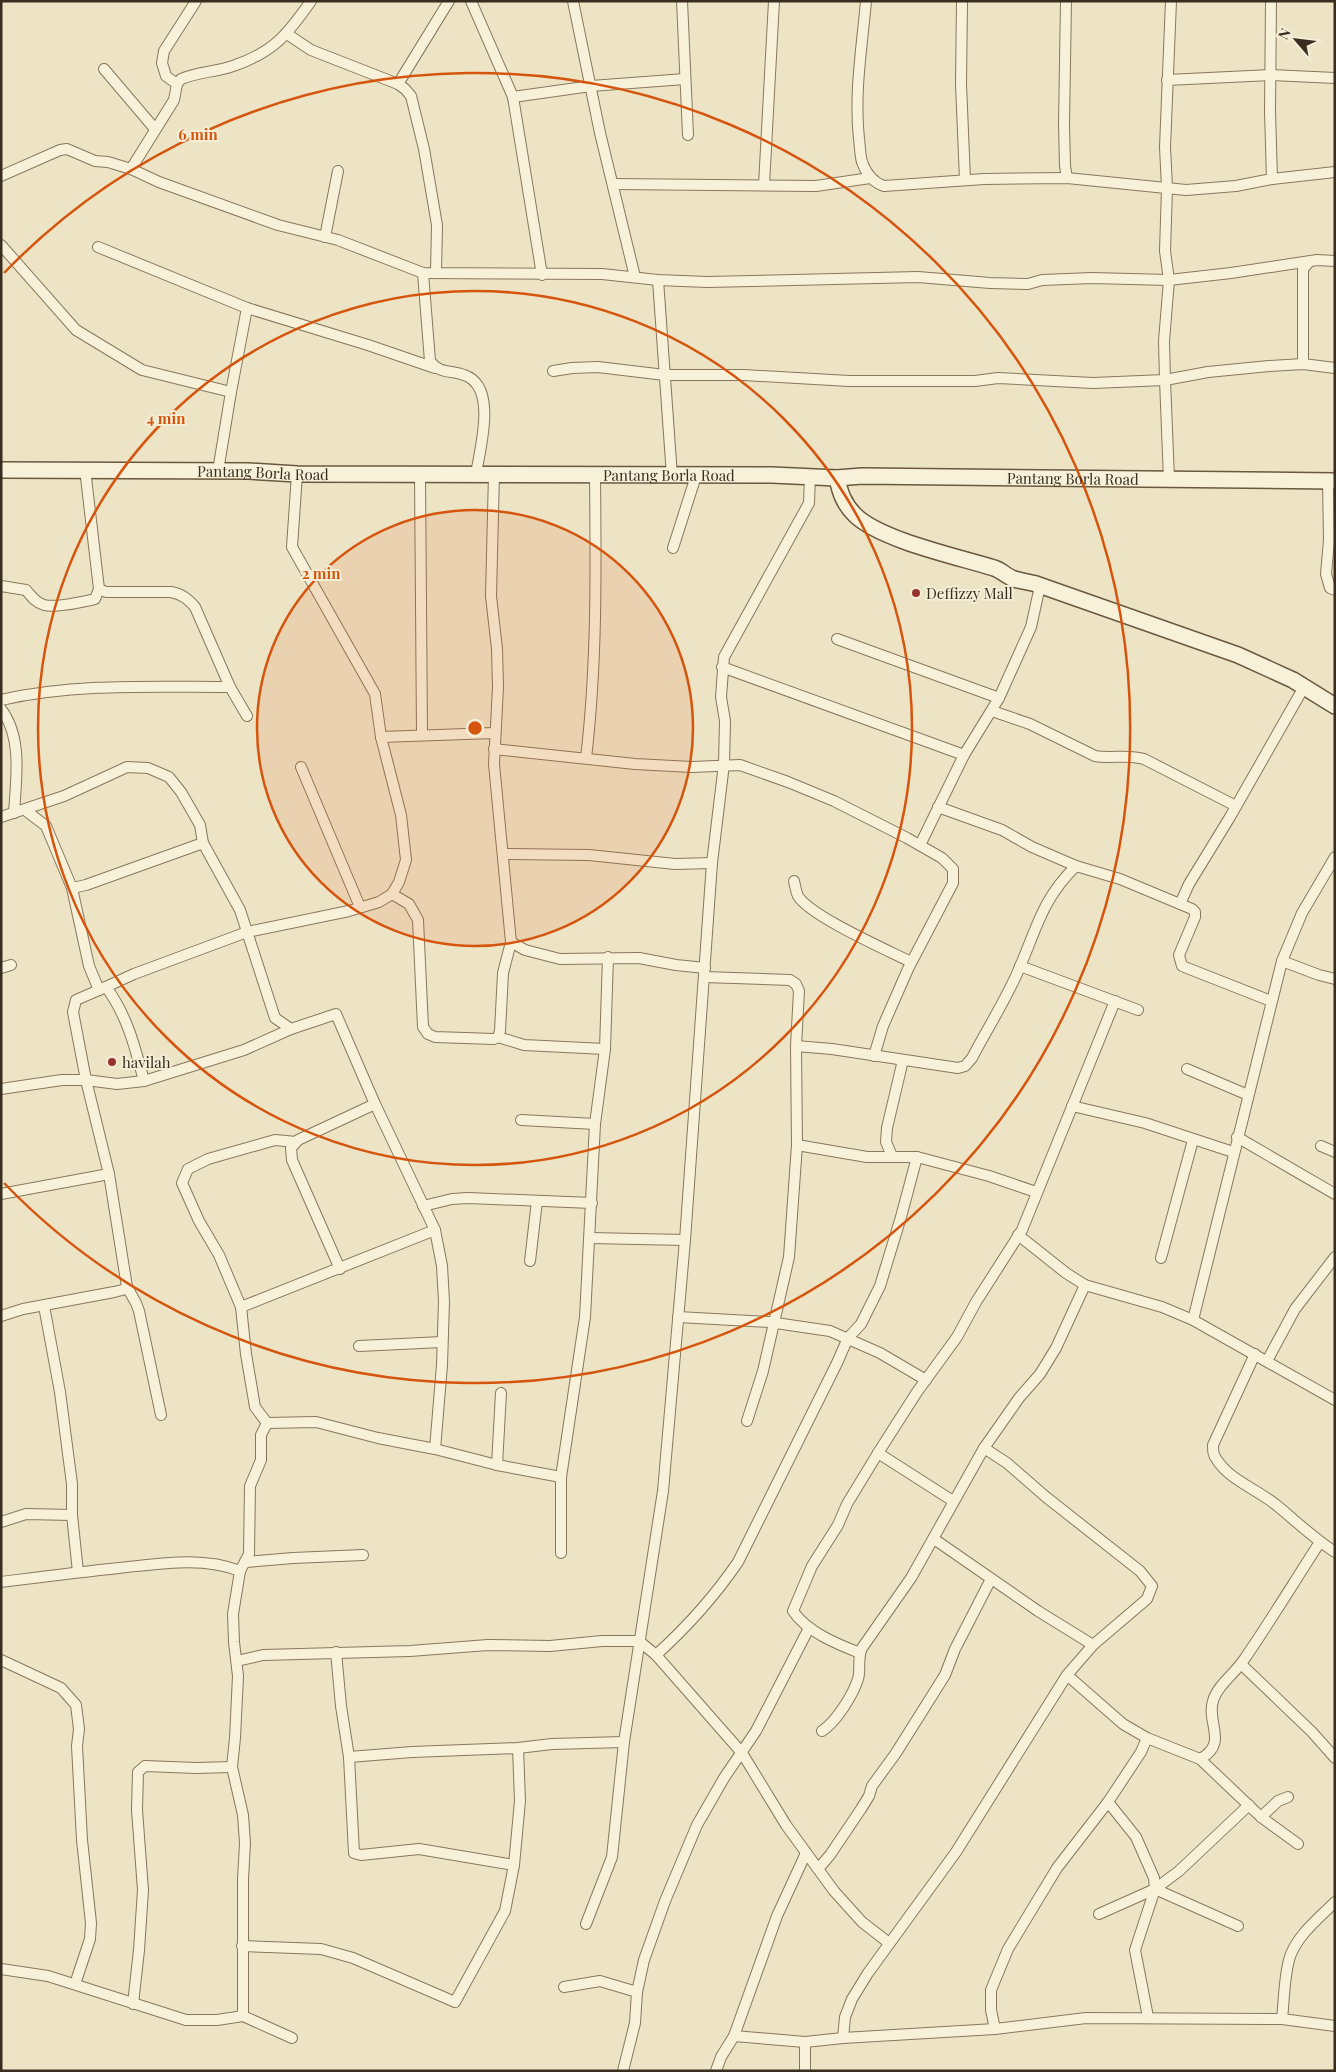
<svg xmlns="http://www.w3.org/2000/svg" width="1336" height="2072" font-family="'Playfair Display',serif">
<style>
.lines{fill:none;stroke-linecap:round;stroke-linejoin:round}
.street-casing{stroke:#88775c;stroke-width:12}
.secondary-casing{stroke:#6a583f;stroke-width:18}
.street{stroke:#f8f1d9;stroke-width:10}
.secondary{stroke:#f8f1d9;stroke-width:15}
.ring{fill:none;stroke:#d6550e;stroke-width:2.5}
.poi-dot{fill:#95342e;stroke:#f5eed6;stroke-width:2}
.labels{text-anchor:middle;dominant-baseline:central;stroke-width:4;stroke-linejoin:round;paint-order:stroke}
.street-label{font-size:15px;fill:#392d20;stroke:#f5eed6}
.poi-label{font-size:15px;fill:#392d20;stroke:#f5eed6;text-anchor:start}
.centre{fill:#d6550e;stroke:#f5eed6;stroke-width:2.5}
.ring-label{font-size:15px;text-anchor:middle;font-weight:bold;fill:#d6550e;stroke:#f5eed6;stroke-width:4;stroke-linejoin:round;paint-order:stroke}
</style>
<rect width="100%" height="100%" fill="#ede4c6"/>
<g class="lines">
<defs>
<g id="street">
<polyline points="471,1 513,97"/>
<polyline points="573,1 600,133 635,277"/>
<polyline points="682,1 688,135"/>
<path d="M866 1C862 47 854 93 859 139 860 146 860 155 862 162 866 173 872 182 884 186L984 179 1067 178 1186 190 1236 186 1272 179 1335 172"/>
<polyline points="962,1 961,84 965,180"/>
<polyline points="1066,1 1064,124 1065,166 1067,178"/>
<polyline points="1271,1 1270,111 1272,179"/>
<polyline points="287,34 311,50 398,84"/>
<polyline points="104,69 155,129"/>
<polyline points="1167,80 1271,75 1335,78"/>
<polyline points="177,84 166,76 162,63 164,51 196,1"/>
<path d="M131 169 174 100 177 84 181 79C197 72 216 72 233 66 274 52 287 35 311 1"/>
<polyline points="1,176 60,150 67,149 95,161 108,162 131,169 159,182 278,225 338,240 423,273 602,274 658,280 707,282 918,277 990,283 1028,284 1042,280 1092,278 1169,280 1231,273 1317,260 1335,261"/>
<polyline points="613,184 816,186 870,178"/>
<polyline points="764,185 774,1"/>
<polyline points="325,237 338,171"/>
<polyline points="1,245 76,330 142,370 231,392 218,471"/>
<polyline points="98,247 247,308 368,345 435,368"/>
<polyline points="436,272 437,225 424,149 411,96 405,89 398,84 449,1"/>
<path d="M423 273 430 361C439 374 451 370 464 375 498 386 480 448 476 474"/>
<polyline points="542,275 513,97 591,86 685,79"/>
<polyline points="658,280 672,476"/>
<polyline points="1303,364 1303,269 1309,262"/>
<polyline points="553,371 572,368 598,367 665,375 744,375 849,381 975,381 998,378 1093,383 1165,380 1208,372 1269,366 1303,364 1335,368"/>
<polyline points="231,392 247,308"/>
<path d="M85 469 99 589 106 592H171C182 594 188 599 195 607L230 687 247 716"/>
<polyline points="420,473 422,734"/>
<polyline points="1169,479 1165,380 1164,341 1169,280 1165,251 1167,188 1165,147 1171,1"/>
<polyline points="1328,481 1329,540 1326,574 1330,588 1335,590"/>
<polyline points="673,548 696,476"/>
<path d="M1 586 26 590C31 596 36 603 44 605 57 608 82 602 95 599L99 589"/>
<polyline points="837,639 999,698"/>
<polyline points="722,667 964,755"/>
<path d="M1 700C76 683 154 687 230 687"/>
<path d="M1 709C23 738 16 779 14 813"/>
<path d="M992 711 1030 724 1095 756C1112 759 1128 754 1144 759L1236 806"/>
<polyline points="381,737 494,733"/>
<polyline points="494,749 635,764 692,767 740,765 788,782 834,801 907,838 942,858 953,869 953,883 908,969 883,1026 874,1056"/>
<path d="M586 758C597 665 596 570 595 476"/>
<polyline points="301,767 360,907"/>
<polyline points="938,807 1002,830 1032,847 1076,866 1120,879 1192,909 1195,912 1195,917 1179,955 1182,966 1271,1001"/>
<polyline points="25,810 46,826 72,888 89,966 99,990 134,974 247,932 349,911 379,902 392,894 399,882 406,860 401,815 381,737 375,694 292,547 297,474"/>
<polyline points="1,817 64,796 127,767 148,768 169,777 181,792 200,825 203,843 240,910 275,1018 291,1029"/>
<polyline points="920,845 964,755 999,698 1031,627 1040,586"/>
<polyline points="503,854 589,855 675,864 712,863"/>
<path d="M794 881C795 885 796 892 798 896 810 916 887 950 911 962"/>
<polyline points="72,888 86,885 203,843"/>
<polyline points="392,894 409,904 418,920 423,1027 428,1034 435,1037 494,1039 498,1037 500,1031 503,973 511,942 494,764 498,687 497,649 491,596 494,474"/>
<polyline points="1180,904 1189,884 1230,817 1304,687"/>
<polyline points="511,942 525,950 560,959 639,958 676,965 705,968"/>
<polyline points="1282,961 1319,975 1335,979"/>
<polyline points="1020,966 1138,1010"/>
<polyline points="1,968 11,965"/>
<polyline points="704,977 790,980 796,984 799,991 796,1046 797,1145 789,1257 763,1371 747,1421"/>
<path d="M106 987C127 1015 135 1047 144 1081"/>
<polyline points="498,1037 524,1045 605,1049"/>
<path d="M796 1046 832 1049 958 1068 965 1066 972 1058C987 1029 1006 1000 1019 969 1037 928 1042 899 1076 866"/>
<polyline points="1187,1069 1248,1095"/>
<polyline points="1,1089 62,1080 86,1080 117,1084 144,1081 244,1050 291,1029 336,1014 375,1104 435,1230 442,1266 444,1301 442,1365 435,1449"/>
<polyline points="1072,1106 1145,1123 1233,1152"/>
<polyline points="521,1120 595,1124"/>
<polyline points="1237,1137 1335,1194"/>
<polyline points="797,1145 867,1157 917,1157 989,1176 1036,1192"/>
<polyline points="1321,1146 1335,1152"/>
<polyline points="892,1156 886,1142 887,1128 903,1060"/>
<polyline points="1,1194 109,1174"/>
<polyline points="423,1206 452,1199 468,1198 592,1203"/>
<polyline points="1018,1235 1066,1273 1085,1285 1162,1307 1193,1320 1335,1400"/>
<polyline points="590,1238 685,1240"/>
<polyline points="1161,1258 1193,1140"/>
<polyline points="530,1261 537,1201"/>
<polyline points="340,1269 292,1160 291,1148 298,1140 375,1104"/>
<polyline points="127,1287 136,1303 139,1311 161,1415"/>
<polyline points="241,1307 435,1230"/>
<polyline points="1,1316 23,1309 114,1292 126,1289 127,1287 109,1174 86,1080 73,1012 76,1000 99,990"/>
<polyline points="678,1317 769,1322 830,1331 880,1353 926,1380"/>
<polyline points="1193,1320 1282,961 1302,913 1335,857"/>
<polyline points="359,1346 442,1342"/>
<path d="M1255 1354 1213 1445C1213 1451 1213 1455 1217 1460 1230 1480 1256 1489 1275 1504 1295 1520 1313 1538 1335 1552"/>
<polyline points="1267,1361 1295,1309 1335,1257"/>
<polyline points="267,1423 316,1422 378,1438 435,1449 497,1465 561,1477"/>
<polyline points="878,1453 953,1501"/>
<polyline points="497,1465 501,1393"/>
<polyline points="72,1515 78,1572"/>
<polyline points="1,1522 26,1514 72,1515 72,1484 60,1392 44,1306"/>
<polyline points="934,1539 1038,1611 1093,1645"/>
<polyline points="561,1553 561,1477 585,1317 595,1124 605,1049 608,957"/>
<polyline points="246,1562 293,1558 363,1555"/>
<path d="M1 1582C41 1577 80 1572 119 1568 159 1564 202 1556 240 1571"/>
<polyline points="336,1652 341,1706 349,1757 354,1853 361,1855 419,1849 514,1865"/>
<path d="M860 1653C837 1644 807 1632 793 1611L812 1566 838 1525 847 1504 878 1453 917 1392 957 1337 976 1302 1022 1230 1115 1001"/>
<path d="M656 1655C687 1627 714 1597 738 1562L837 1363 848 1338 861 1324 880 1286 901 1217 917 1157"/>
<polyline points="1,1660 61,1688 76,1705 79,1729 77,1746 82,1840 91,1923 90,1939 75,1984"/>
<polyline points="237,1661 263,1655 410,1651 488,1645 550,1646 602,1641 639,1641 656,1655 742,1753 786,1825 834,1891 862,1922 889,1943"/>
<polyline points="1241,1664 1312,1732 1335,1758"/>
<path d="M1067 1675 1123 1724 1147 1738 1200 1759C1229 1743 1206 1723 1213 1701 1217 1686 1234 1674 1243 1661 1270 1622 1294 1582 1320 1542"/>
<path d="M822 1731C836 1722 853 1695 858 1679 861 1669 857 1658 862 1648L911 1578 984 1448 1019 1398 1040 1374 1056 1348 1085 1285"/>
<polyline points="349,1757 412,1752 518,1748 552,1744 624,1742"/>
<polyline points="1200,1759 1261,1817 1298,1844"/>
<polyline points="1108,1802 1136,1837 1154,1878 1155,1889 1135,1950 1148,2017"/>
<polyline points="1261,1817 1278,1801 1288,1797"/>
<polyline points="818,1869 830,1855 861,1809 869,1796 872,1786 896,1753 945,1675 955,1649 991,1579"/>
<polyline points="1155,1889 1238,1926"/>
<polyline points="1099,1914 1155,1889 1179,1871 1249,1805"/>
<polyline points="586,1924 612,1857 624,1742 663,1491 685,1240 712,863 724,764 725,721 721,697 724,657 809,503 810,476"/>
<polyline points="242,1946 321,1949 353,1958 455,2002 505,1911 514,1865 520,1801 518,1748"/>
<polyline points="1,1969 48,1976 186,2020 217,2020 243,2016 292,2038"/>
<polyline points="564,1987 600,1981 637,1992"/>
<polyline points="133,2004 139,1950 143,1890 137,1810 138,1772 145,1766 196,1768 232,1767"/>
<polyline points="243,2016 243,1879 245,1843 243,1815 232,1767 235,1738 238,1676 234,1642 233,1614 240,1571 249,1554 250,1486 261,1460 261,1435 267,1423 255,1407 246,1354 241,1307 219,1255 199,1221 182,1183 188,1169 208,1159 275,1140 296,1142"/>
<path d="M1282 2019C1284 2001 1284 1979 1289 1960 1295 1937 1318 1919 1335 1902"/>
<polyline points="995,2029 991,2010 991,1990 1008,1949 1057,1868 1108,1802 1141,1752 1147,1738"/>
<polyline points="734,2036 805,2042 843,2038 995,2029 1086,2018 1282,2019 1335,2026"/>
<polyline points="843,2038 845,2017 852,1999 868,1973 956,1852 1067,1675 1093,1645 1147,1599 1152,1586 1140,1571 1046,1497 1007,1463 984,1448"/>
<polyline points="805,2042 805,2071"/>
<polyline points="623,2071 635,2023 637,1992 644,1960 665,1901 697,1825 724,1778 756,1731 809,1628"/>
<polyline points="716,2071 721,2057 734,2036 777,1916 806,1853"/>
</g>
<g id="secondary">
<path id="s1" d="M1 470 248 471 297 474 772 475 837 478 862 476 1335 481"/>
<path d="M837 478C840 493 844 504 855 515 880 540 959 557 994 568 1001 570 1006 576 1014 579 1021 581 1029 582 1036 584L1238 655 1293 680 1335 706"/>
</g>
</defs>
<use href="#street" class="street-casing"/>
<use href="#secondary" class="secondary-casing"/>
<use href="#street" class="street"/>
<use href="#secondary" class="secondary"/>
</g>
<circle cx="475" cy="728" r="218" fill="#d6550e" fill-opacity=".12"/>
<g class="ring">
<circle cx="475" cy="728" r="218"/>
<circle cx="475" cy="728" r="437"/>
<path d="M4 273A655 655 0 1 1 4 1183"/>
</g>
<g class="poi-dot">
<circle cx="916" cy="593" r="5"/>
<circle cx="112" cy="1062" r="5"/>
</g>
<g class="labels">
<g class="street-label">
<text stroke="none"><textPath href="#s1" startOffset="262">Pantang Borla Road</textPath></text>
<text stroke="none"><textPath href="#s1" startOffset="668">Pantang Borla Road</textPath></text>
<text stroke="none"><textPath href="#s1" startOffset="1072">Pantang Borla Road</textPath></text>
</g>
<g class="poi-label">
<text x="926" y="593">Deffizzy Mall</text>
<text x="122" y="1062">havilah</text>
</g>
</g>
<circle cx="475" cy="728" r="8" class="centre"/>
<g class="ring-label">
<text x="198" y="140">6 min</text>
<text x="166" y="424">4 min</text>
<text x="321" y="579">2 min</text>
</g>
<rect width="1336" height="2072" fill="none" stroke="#392d20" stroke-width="5"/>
<g transform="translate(1296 40) rotate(298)" stroke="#f5eed6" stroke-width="4" paint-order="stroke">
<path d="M0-4L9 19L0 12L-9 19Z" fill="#392d20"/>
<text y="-8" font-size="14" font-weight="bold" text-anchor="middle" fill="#392d20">N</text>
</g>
</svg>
